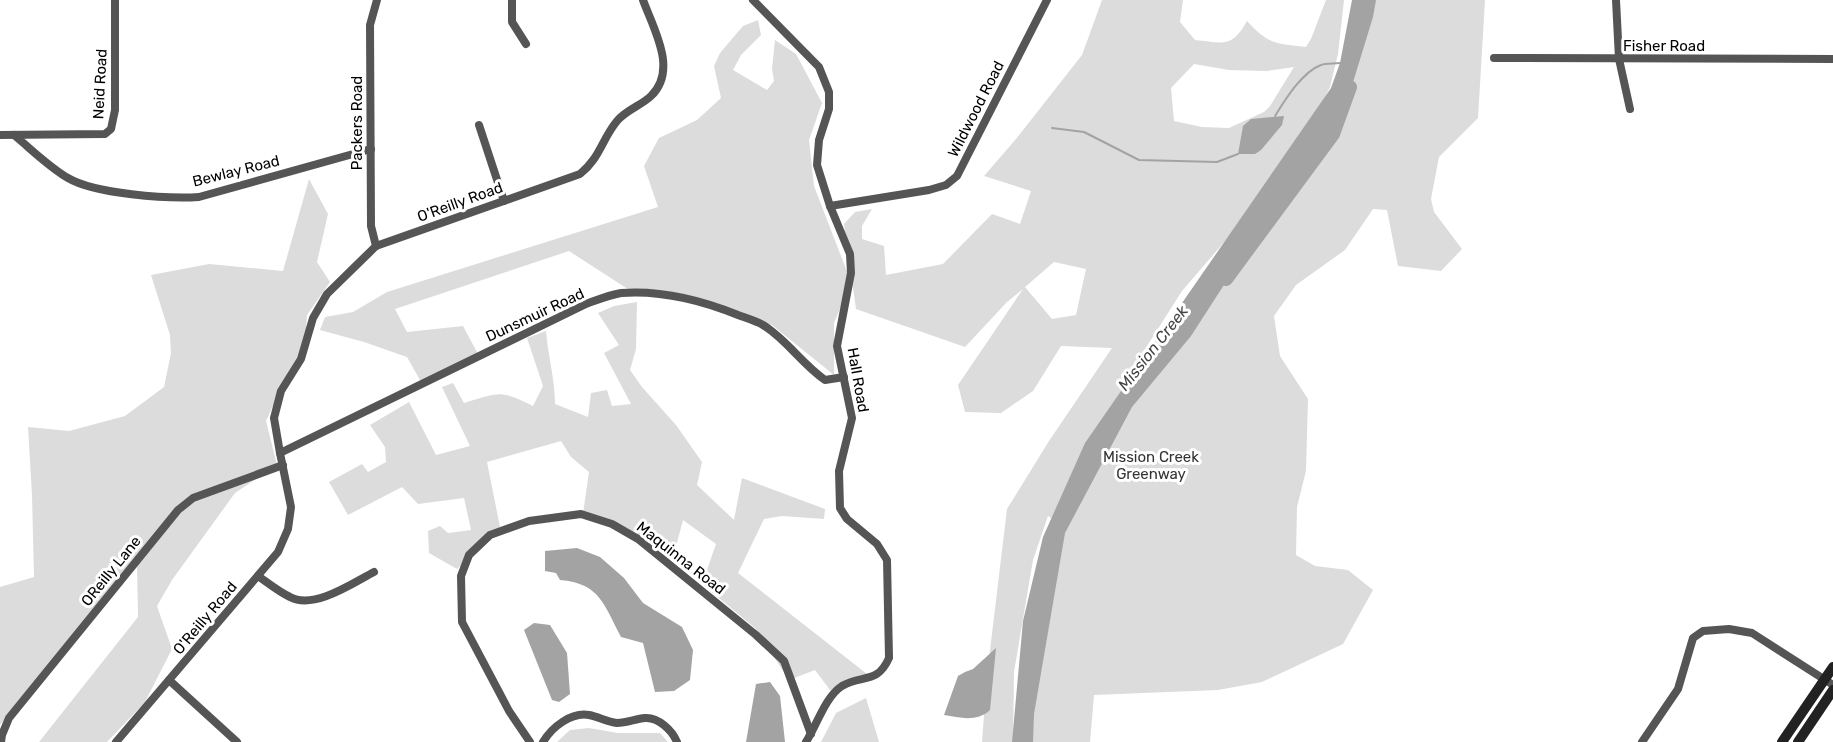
<svg xmlns="http://www.w3.org/2000/svg" width="1833" height="742" font-family="Rubik,sans-serif">
<style>
.green{fill:#dcdcdc;fill-rule:evenodd}
.water{fill:#a3a3a3}
.lines{fill:none;stroke-linecap:round;stroke-linejoin:round}
.stream{stroke:#a3a3a3;stroke-width:2}
.river{stroke:#a3a3a3;stroke-width:14}
.minor{stroke:#555;stroke-width:8}
.secondary{stroke:#222;stroke-width:10}
.labels{text-anchor:middle;dominant-baseline:central;stroke-width:6;stroke-linejoin:round;paint-order:stroke}
.street-label{font-size:15px;fill:#000;stroke:#fff}
.park-label{font-size:15px;fill:#333;stroke:#fff}
.water-label{font-size:16px;font-style:italic;fill:#444;stroke:#fff}
</style>
<rect width="100%" height="100%" fill="#fff"/>
<g class="green">
<path d="M1102 0H1183L1180 22 1195 40C1224 43 1232 48 1247 21 1269 45 1275 43 1306 47L1311 39 1326 0H1344L1338 54 1330 87 1315 117 1262 198 1182 291 1133 368 1139 371 1300 150 1346 59 1358 0H1485L1478 118 1439 157 1431 199 1434 212 1462 249 1441 271 1398 266 1387 210 1373 209 1345 250 1296 285 1274 316 1280 356 1308 399 1306 471 1297 507 1296 555 1315 566 1348 570 1373 590 1343 644 1262 682 1218 690 1094 695 1090 742H1019L1054 520 1048 516 1033 560 1014 672 1013 742H982L987 675 1007 509 1049 441 1112 348 1061 346 1033 391 1001 413 965 412 958 385 1023 289 1007 302 965 347 856 309 844 224 855 212 872 209 862 226V239L884 246 886 275 943 264 992 214 1020 224 1031 191 984 176 1016 139 1082 55ZM1194 64 1229 70 1267 71 1294 67 1270 106 1264 112 1229 128 1202 127 1174 121 1171 88ZM1054 262 1086 269 1076 315 1052 319 1025 287Z"/>
<polygon points="758,20 761,35 741,55 733,70 767,90 774,81 772,69 775,40 796,54 822,103 809,140 814,186 851,282 834,323 834,375 772,325 691,296 634,293 569,251 395,309 407,332 463,326 478,354 421,382 407,357 364,342 320,330 325,317 353,312 387,292 658,207 644,166 659,138 697,120 721,98 714,66 720,53 743,26"/>
<polygon points="309,179 328,214 317,262 330,282 307,315 305,346 286,377 266,421 277,465 235,493 172,580 157,606 172,649 145,702 107,742 39,742 138,617 137,563 0,725 0,587 34,577 32,495 28,427 69,431 125,416 164,387 171,353 170,335 151,275 209,264 283,271"/>
<path d="M637 302 636 349 630 370 642 387 676 425 702 462 697 485 734 520 742 478 825 509 824 519 782 516 764 519 738 573 867 674 830 690 815 670 789 680 755 628 702 584 716 544 683 520 673 558 583 514 589 472 571 457 561 441 487 462 500 527 457 569 429 553 428 531 440 526 448 533 471 530 464 498 418 504 402 487 348 515 329 482 362 464 368 472 386 462 385 447 370 425 409 402 436 455 470 446 442 387 453 383 464 403C498 393 499 389 533 406L543 386 527 338 546 331C548 356 555 379 555 404L588 417 591 393 607 390 612 406 631 404 604 353 619 345 598 313 614 306Z"/>
<polygon points="866,698 879,742 821,742 836,713"/>
<polygon points="589,728 618,733 660,733 668,742 557,742 570,730"/>
</g>
<g class="water">
<polygon points="1352,0 1376,0 1373,17 1350,92 1311,161 1262,226 1191,336 1132,407 1065,533 1034,714 1033,742 1012,742 1023,621 1043,537 1085,443 1331,88 1340,63"/>
<polygon points="1284,116 1282,125 1261,150 1255,154 1238,154 1243,126 1251,119"/>
<path d="M577 548 600 557 624 578 643 603 682 627 693 650 690 680 674 691 655 692 643 643 621 637C604 605 600 583 560 580L556 573 545 571V551Z"/>
<polygon points="534,623 550,625 567,653 570,694 559,702 552,700 524,630"/>
<path d="M996 648 990 710C977 722 961 718 944 715L958 676 965 672 973 669Z"/>
<polygon points="770,682 780,696 785,742 746,742 756,684"/>
</g>
<g class="lines">
<g class="stream">
<path d="M1275 116C1285 100 1302 72 1321 65 1326 63 1334 64 1340 63"/>
<polyline points="1052,128 1084,132 1139,160 1217,162 1238,154"/>
</g>
<polyline class="river" points="1226,279 1333,134 1350,87"/>
<g class="minor">
<polyline points="512,0 512,22 526,44"/>
<path d="M753 0 819 67 829 92V109L819 140 817 165 830 206 850 254 851 273 837 346 852 418 839 471 840 508 847 519 877 544 887 560 889 658C877 685 862 674 842 686 825 697 817 725 806 742"/>
<polyline points="1616,0 1619,59 1630,109"/>
<polyline points="1494,58 1833,59"/>
<polyline points="479,125 504,201"/>
<polyline points="0,135 105,134 111,129 115,110 115,0"/>
<path d="M14 135C31 149 49 167 68 178 95 194 167 199 199 197L371 149"/>
<polyline points="830,206 929,190 946,185 957,176 1047,0"/>
<polyline points="376,246 371,226 370,25 377,0"/>
<path d="M280 453 274 418 281 391 301 359 313 318 327 294 376 246 580 174C600 158 602 139 617 121 626 110 642 105 651 96 678 70 654 30 643 0"/>
<path d="M258 576C268 583 279 592 290 597 314 610 353 583 374 572"/>
<polyline points="169,680 237,742"/>
<polyline points="1,742 2,735 9,718 178,510 193,498 283,465"/>
<path d="M116 742 278 552 288 529 291 507 280 453 586 304C597 300 609 295 621 293 661 290 701 300 738 315 746 318 756 321 763 325 787 340 802 364 825 380L844 377"/>
<polyline points="530,742 509,711 462,622 461,576 469,555 490,535 529,521 581,514 612,524 638,539 756,635 784,661 811,734"/>
<path d="M543 742C552 727 571 712 589 715 599 717 607 722 617 723 627 723 635 719 645 718 658 717 672 730 677 742"/>
<polyline points="1642,742 1678,689 1693,638 1703,631 1729,629 1752,633 1833,685"/>
</g>
<g class="secondary">
<polyline points="1782,742 1833,667"/>
<polyline points="1798,742 1833,690"/>
</g>
</g>
<g class="labels">
<g class="street-label">
<text x="1664" y="46">Fisher Road</text>
<text transform="translate(100 84) rotate(-87)">Neid Road</text>
<text transform="translate(976 109) rotate(-63)">Wildwood Road</text>
<text transform="translate(357 123) rotate(-90)">Packers Road</text>
<text transform="translate(236 171) rotate(-14)">Bewlay Road</text>
<text transform="translate(460 202) rotate(-20)">O'Reilly Road</text>
<text transform="translate(535 315) rotate(-25)">Dunsmuir Road</text>
<text transform="translate(858 380) rotate(80)">Hall Road</text>
<text transform="translate(681 558) rotate(38)">Maquinna Road</text>
<text transform="translate(111 571) rotate(-51)">OReilly Lane</text>
<text transform="translate(205 618) rotate(-50)">O'Reilly Road</text>
</g>
<g class="park-label">
<text x="1151" y="457">Mission Creek<tspan x="1151" dy="17">Greenway</tspan></text>
</g>
<g class="water-label">
<text transform="translate(1153 348) rotate(-52)">Mission Creek</text>
</g>
</g>
</svg>
